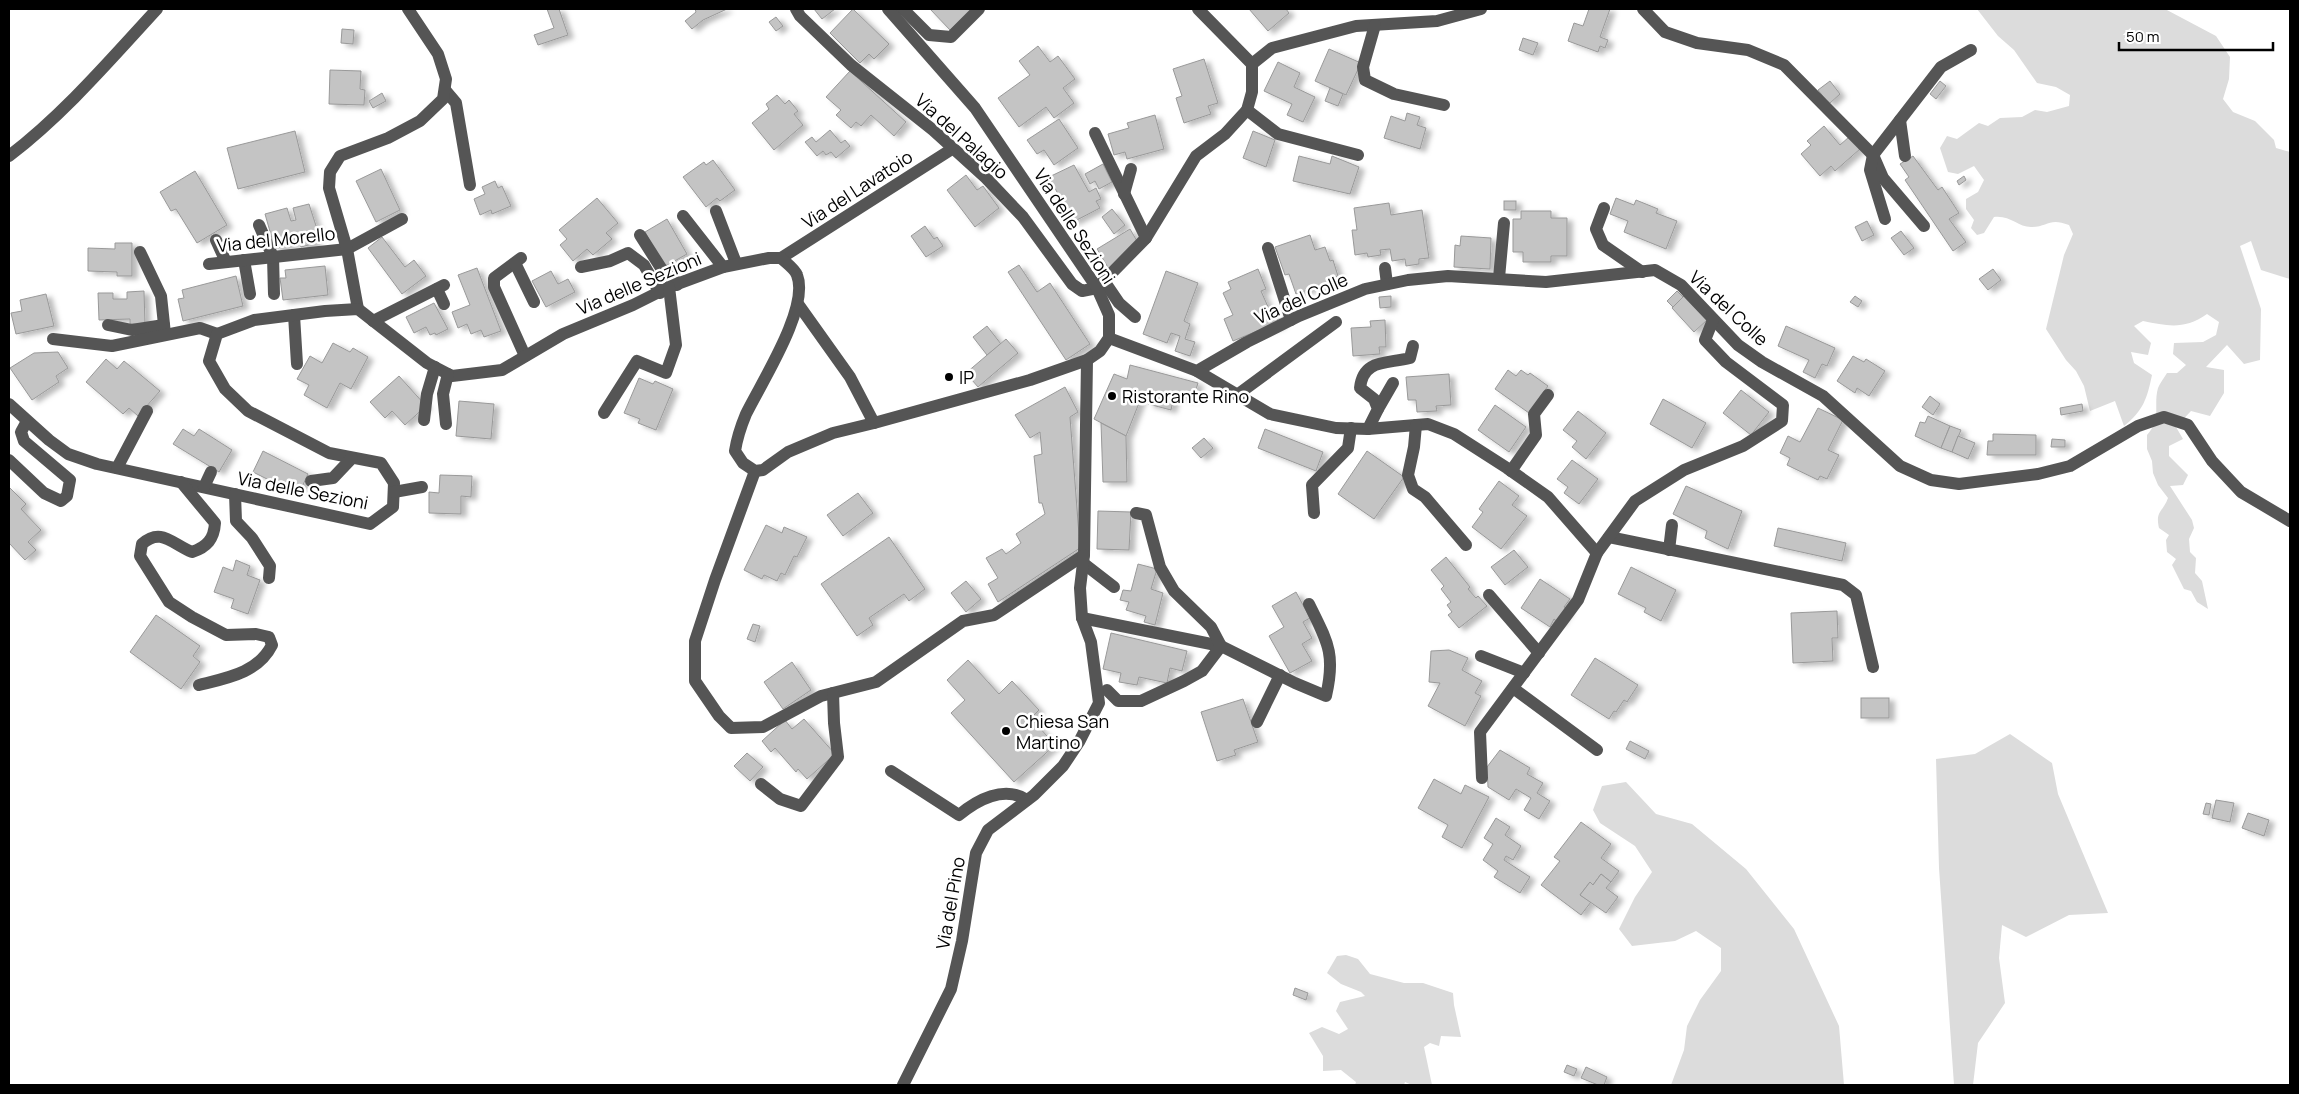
<svg xmlns="http://www.w3.org/2000/svg" width="2299" height="1094" font-family="Manrope,sans-serif">
<style>
.green{fill:#dcdcdc}
.building{fill:#c4c4c4;stroke:#999;filter:url(#shadow)}
.lines{fill:none;stroke-linecap:round;stroke-linejoin:round}
.minor{stroke:#555;stroke-width:12}
.poi-dot{fill:#000;stroke:#fff;stroke-width:2}
.labels{text-anchor:middle;dominant-baseline:central;stroke-width:5;stroke-linejoin:round;paint-order:stroke}
.street-label{font-size:18px;fill:#000;stroke:#fff}
.poi-label{font-size:18px;fill:#000;stroke:#fff;text-anchor:start}
</style>
<defs>
<filter id="shadow"><feDropShadow dx="5.5" dy="3" stdDeviation="2.5" flood-color="#0004"/></filter>
</defs>
<rect width="100%" height="100%" fill="#fff"/>
<g class="green">
<path d="M1977 9H2165L2216 36 2230 57 2229 79 2223 99 2233 112 2255 121 2274 140 2276 148 2290 152V279L2261 270 2251 241 2240 246 2261 309 2260 360 2244 364 2227 345 2206 367 2224 370V393L2210 416 2191 411 2176 427 2183 439 2169 446V456L2188 475 2183 485 2170 486 2192 520 2194 528 2189 539 2190 552 2196 558 2195 573 2202 581 2208 609 2197 602 2191 591 2184 589 2172 565 2176 559 2167 552 2166 540 2169 535 2159 528C2155 511 2163 512 2168 498L2158 485 2153 473 2152 461 2147 449V435C2162 418 2153 406 2158 388 2160 383 2164 378 2167 373H2177L2186 365 2173 354 2174 343 2203 342 2216 335 2219 322 2207 314C2184 330 2168 326 2143 321L2134 326 2151 343 2148 355 2131 352 2134 363 2152 375C2147 399 2143 411 2124 426L2115 401 2090 411 2084 386 2076 371 2066 360 2046 329 2064 255 2073 234 2069 225C2049 217 2048 227 2031 227 2018 227 2010 215 1994 217L1984 233 1977 235 1971 228 1974 220 1966 209V199L1978 192 1984 180 1974 166 1958 174 1948 172 1940 148 1947 136 1957 139 1979 123 1988 126 2000 118 2022 117 2035 110 2047 112 2069 106 2070 95 2056 87 2037 83 2014 50 1998 36Z"/>
<polygon points="2010,734 2052,763 2058,794 2108,913 2069,915 2026,937 2002,925 1999,958 2005,1003 1978,1043 1973,1085 1954,1085 1939,868 1936,759 1975,754"/>
<polygon points="1626,782 1656,814 1692,824 1746,869 1794,929 1839,1026 1844,1085 1671,1085 1684,1050 1687,1026 1700,1000 1721,971 1721,948 1696,931 1675,941 1632,946 1619,929 1635,897 1652,872 1635,846 1600,823 1593,810 1602,786"/>
<polygon points="1346,955 1358,959 1370,974 1404,983 1423,983 1453,993 1454,1005 1461,1037 1441,1036 1439,1046 1430,1043 1424,1047 1432,1085 1412,1085 1405,1082 1404,1085 1355,1085 1356,1082 1341,1070 1323,1071 1323,1056 1309,1033 1322,1027 1339,1034 1348,1029 1336,1011 1340,1002 1365,996 1361,992 1341,984 1327,973 1337,956"/>
</g>
<g class="building">
<polygon points="547,9 559,9 568,35 538,45 534,35 554,28"/>
<polygon points="695,9 727,9 703,20 692,29 685,21 696,12"/>
<polygon points="814,9 835,9 822,19"/>
<polygon points="853,9 889,44 874,59 869,54 860,63 830,33"/>
<polygon points="930,9 972,9 950,30"/>
<polygon points="1249,9 1286,9 1289,13 1268,31"/>
<polygon points="1589,9 1610,9 1600,37 1608,40 1605,48 1600,46 1598,52 1568,41 1574,23 1583,26"/>
<polygon points="776,17 783,26 776,31 769,22"/>
<polygon points="342,29 354,30 353,44 341,43"/>
<polygon points="1523,38 1538,43 1533,55 1519,50"/>
<polygon points="1038,46 1050,62 1058,56 1075,79 1063,88 1074,103 1054,118 1046,107 1019,127 998,98 1030,75 1019,61"/>
<polygon points="1329,49 1361,63 1346,95 1315,81"/>
<polygon points="1204,59 1218,103 1208,106 1211,114 1184,123 1176,98 1182,96 1173,69"/>
<polygon points="1278,62 1300,73 1294,87 1315,97 1303,122 1287,115 1292,104 1264,91"/>
<polygon points="330,70 361,71 360,89 365,90 364,105 329,104"/>
<polygon points="850,71 906,122 894,136 871,115 861,126 856,122 851,128 836,115 841,110 826,97"/>
<polygon points="1830,81 1840,94 1829,104 1818,90"/>
<polygon points="1940,81 1946,86 1936,99 1930,94"/>
<polygon points="1330,88 1343,94 1338,106 1325,101"/>
<polygon points="382,93 386,101 373,108 369,101"/>
<polygon points="777,95 785,104 789,100 798,111 794,114 803,125 774,150 752,123 769,109 766,104"/>
<polygon points="1407,113 1420,117 1417,125 1426,128 1420,149 1384,138 1391,116 1405,121"/>
<polygon points="1155,115 1164,149 1127,159 1125,152 1114,155 1108,134 1129,128 1127,123"/>
<polygon points="1059,119 1078,148 1054,165 1044,150 1037,154 1027,140"/>
<polygon points="1824,126 1840,145 1849,137 1860,149 1835,171 1831,166 1820,176 1801,154 1811,145 1807,141"/>
<polygon points="830,130 841,143 845,140 850,146 836,158 831,152 826,155 823,151 817,156 805,142 812,137 816,142"/>
<polygon points="295,131 305,172 238,189 227,148"/>
<polygon points="1253,131 1275,140 1266,167 1243,158"/>
<polygon points="1299,156 1330,164 1332,156 1359,167 1350,194 1293,181"/>
<polygon points="1913,156 1938,190 1942,187 1959,213 1949,219 1966,242 1953,251 1905,180 1909,177 1900,164"/>
<polygon points="713,160 735,190 720,201 717,198 706,207 683,177 704,162 706,165"/>
<polygon points="1103,164 1112,182 1099,189 1095,181 1090,184 1085,174"/>
<polygon points="1074,165 1089,192 1096,188 1101,199 1096,201 1100,208 1073,222 1049,177"/>
<polygon points="381,169 400,210 376,222 356,181"/>
<polygon points="195,171 227,225 197,243 176,209 171,211 160,192"/>
<polygon points="966,175 977,190 983,186 999,208 975,227 947,190"/>
<polygon points="1964,176 1966,180 1959,185 1957,181"/>
<polygon points="495,181 498,188 502,186 511,206 492,214 491,210 480,215 474,199 485,194 482,187"/>
<polygon points="597,198 618,223 606,233 612,239 593,255 587,249 573,261 560,245 567,239 559,230"/>
<polygon points="1616,198 1634,205 1636,200 1658,209 1656,213 1677,221 1666,249 1624,232 1628,221 1610,214"/>
<rect x="1504" y="201" width="12" height="9"/>
<polygon points="1389,203 1391,215 1422,210 1429,258 1419,259 1419,264 1406,266 1405,259 1392,261 1390,249 1380,250 1381,255 1368,257 1367,253 1355,255 1352,230 1357,230 1354,208"/>
<polygon points="309,204 318,232 313,234 316,243 301,247 299,242 275,249 265,214 287,208 291,221 296,220 293,208"/>
<polygon points="1112,209 1125,225 1114,234 1102,217"/>
<polygon points="1521,211 1551,211 1551,218 1567,218 1567,256 1551,256 1551,262 1523,262 1523,252 1513,252 1513,219 1521,219"/>
<polygon points="667,219 687,254 664,267 645,232"/>
<polygon points="1867,221 1874,235 1862,241 1855,227"/>
<polygon points="925,226 934,239 937,237 943,246 926,257 911,236"/>
<polygon points="1130,229 1137,241 1109,269 1097,249"/>
<polygon points="1901,231 1914,248 1904,255 1891,238"/>
<polygon points="1310,235 1315,250 1325,247 1330,261 1333,260 1338,276 1327,280 1328,283 1296,294 1289,274 1285,275 1275,247"/>
<polygon points="1461,236 1491,238 1490,269 1454,267 1455,245 1460,246"/>
<polygon points="382,237 405,267 414,260 426,276 402,294 368,248"/>
<polygon points="115,243 132,243 132,276 117,276 117,272 88,271 88,248 115,249"/>
<polygon points="1019,265 1037,292 1050,283 1090,344 1066,360 1008,272"/>
<polygon points="325,266 328,295 283,300 280,278 286,278 285,270"/>
<polygon points="477,268 501,331 484,337 481,330 471,334 467,324 458,328 452,312 470,305 458,275"/>
<polygon points="1258,269 1266,289 1261,291 1269,309 1272,307 1280,325 1257,331 1233,341 1224,319 1233,315 1223,293 1231,289 1228,282"/>
<polygon points="1993,269 2001,280 1988,290 1979,279"/>
<polygon points="551,271 558,284 568,279 575,292 546,307 532,281"/>
<polygon points="1166,271 1198,283 1184,321 1190,324 1185,339 1195,342 1190,356 1175,351 1180,336 1171,333 1167,343 1143,334"/>
<polygon points="236,276 243,306 183,321 178,299 184,298 182,290"/>
<polygon points="144,291 145,324 130,324 130,319 99,320 98,293 113,293 113,299 127,299 127,292"/>
<polygon points="1677,291 1683,297 1673,307 1667,301"/>
<polygon points="46,294 54,326 16,334 11,313 22,311 20,300"/>
<polygon points="1391,296 1391,307 1380,308 1379,297"/>
<polygon points="1684,296 1707,320 1694,332 1672,308"/>
<polygon points="1855,296 1862,301 1858,307 1850,302"/>
<polygon points="434,303 448,329 436,335 435,333 430,335 426,327 414,333 406,317"/>
<polygon points="1385,320 1386,347 1379,347 1380,354 1353,356 1351,328 1371,327 1370,321"/>
<polygon points="987,326 1001,344 987,355 973,337"/>
<polygon points="1786,326 1835,348 1827,366 1822,364 1815,378 1803,372 1809,360 1778,346"/>
<polygon points="1006,339 1018,353 978,387 966,373"/>
<polygon points="333,343 350,352 353,348 368,357 351,389 340,383 327,408 304,395 309,385 297,379 310,356 322,363"/>
<polygon points="58,352 68,368 56,376 59,382 32,400 10,368 34,353"/>
<polygon points="1853,356 1864,362 1866,359 1885,371 1869,396 1857,388 1855,393 1837,381"/>
<polygon points="106,359 117,369 124,361 160,391 138,416 129,408 123,414 86,382"/>
<polygon points="1130,365 1198,383 1193,399 1174,396 1171,410 1148,404 1150,395 1143,393 1126,436 1094,419 1114,374 1127,379"/>
<polygon points="1508,370 1516,376 1521,370 1528,375 1530,373 1548,386 1529,413 1495,389"/>
<polygon points="1449,374 1451,405 1436,406 1437,411 1417,412 1416,400 1408,400 1406,377"/>
<polygon points="399,376 426,406 405,425 392,411 385,418 370,402"/>
<polygon points="639,378 653,384 655,381 673,389 656,430 638,423 640,419 624,413"/>
<polygon points="1065,387 1078,412 1070,417 1080,548 998,602 988,584 998,578 986,558 1002,549 1006,554 1021,543 1016,534 1045,514 1042,503 1039,503 1034,456 1042,454 1040,432 1030,438 1015,415"/>
<polygon points="1741,390 1769,412 1751,435 1723,413"/>
<polygon points="1930,396 1940,404 1933,415 1922,407"/>
<polygon points="1663,399 1706,423 1692,448 1650,424"/>
<polygon points="459,401 494,404 491,439 456,436"/>
<polygon points="2082,404 2083,411 2061,415 2060,408"/>
<polygon points="1495,405 1526,427 1509,452 1478,430"/>
<polygon points="1818,408 1843,420 1828,450 1839,455 1827,479 1820,476 1818,480 1787,465 1790,458 1780,453 1788,436 1800,442"/>
<polygon points="1578,411 1606,433 1586,459 1572,447 1577,441 1563,430"/>
<polygon points="1928,416 1950,426 1941,448 1915,436 1920,422 1925,423"/>
<polygon points="1101,423 1126,436 1127,482 1103,482"/>
<polygon points="1950,426 1961,430 1952,452 1941,448"/>
<polygon points="183,429 194,436 199,429 232,450 219,472 173,444"/>
<polygon points="1265,429 1323,452 1316,471 1258,448"/>
<polygon points="1993,434 2036,435 2036,455 1987,455 1988,441 1993,441"/>
<polygon points="1958,436 1975,443 1968,459 1952,452"/>
<polygon points="1204,438 1213,448 1201,458 1192,448"/>
<polygon points="2052,439 2065,440 2065,447 2051,447"/>
<polygon points="263,451 308,474 301,489 292,484 289,490 253,472"/>
<polygon points="1367,451 1404,477 1374,519 1338,494"/>
<polygon points="1572,460 1598,479 1579,504 1564,493 1568,487 1557,479"/>
<polygon points="440,475 472,476 471,497 461,496 461,514 429,513 429,492 439,493"/>
<polygon points="1499,481 1519,496 1512,505 1527,516 1501,549 1472,527 1483,512 1479,509"/>
<polygon points="1686,486 1742,511 1728,549 1705,538 1707,531 1673,514"/>
<polygon points="9,487 26,504 21,509 41,530 28,542 36,550 25,560 9,543"/>
<polygon points="858,493 873,513 843,536 827,515"/>
<polygon points="1098,511 1131,512 1129,550 1097,549"/>
<polygon points="766,525 782,533 784,527 807,537 797,557 794,556 785,575 781,573 777,581 764,575 762,579 744,570"/>
<polygon points="1778,528 1846,543 1842,561 1774,546"/>
<polygon points="889,537 925,589 909,601 904,594 869,618 873,625 857,636 821,584"/>
<polygon points="1514,550 1528,567 1505,585 1491,567"/>
<polygon points="1446,557 1470,587 1468,589 1476,598 1478,596 1487,606 1459,628 1448,615 1452,612 1447,605 1451,602 1441,589 1444,586 1431,570"/>
<polygon points="236,560 250,566 247,575 260,580 248,614 231,608 234,599 214,592 223,567 233,571"/>
<polygon points="1138,564 1157,569 1151,589 1163,593 1155,625 1144,622 1146,616 1126,610 1129,602 1120,600 1123,590 1131,591"/>
<polygon points="1631,567 1676,590 1661,621 1644,612 1646,608 1618,594"/>
<polygon points="1540,579 1570,599 1564,607 1568,609 1559,623 1554,619 1550,627 1521,608"/>
<polygon points="966,581 981,599 966,612 951,593"/>
<polygon points="1296,592 1310,618 1303,622 1312,638 1302,644 1312,661 1290,673 1269,636 1284,627 1272,606"/>
<polygon points="1837,611 1838,638 1832,638 1833,661 1793,663 1791,613"/>
<polygon points="156,615 200,646 193,656 200,662 181,689 130,652"/>
<polygon points="753,624 760,626 755,642 747,639"/>
<polygon points="1111,633 1187,651 1182,671 1170,668 1167,683 1139,677 1137,685 1119,682 1121,673 1103,669"/>
<polygon points="1449,650 1468,658 1462,670 1482,681 1475,693 1481,696 1465,726 1428,706 1440,683 1429,682 1431,651"/>
<polygon points="1595,658 1638,685 1627,702 1624,700 1616,712 1614,711 1609,719 1571,695"/>
<polygon points="968,660 999,694 1012,681 1039,710 1031,718 1055,745 1014,782 951,713 965,700 947,680"/>
<polygon points="792,662 811,690 783,709 764,682"/>
<rect x="1861" y="698" width="28" height="20"/>
<polygon points="1243,699 1258,742 1234,750 1236,755 1217,761 1201,712"/>
<polygon points="804,719 835,754 807,779 798,769 796,772 775,748 771,752 762,741 785,720 792,729"/>
<polygon points="1630,741 1649,751 1645,759 1626,749"/>
<polygon points="1500,750 1530,768 1527,774 1543,783 1537,793 1550,801 1539,819 1524,810 1531,798 1516,789 1509,800 1488,787 1487,767"/>
<polygon points="747,753 763,767 750,781 734,766"/>
<polygon points="1434,779 1461,794 1465,785 1489,797 1462,848 1442,837 1448,825 1418,808"/>
<polygon points="2216,800 2234,803 2230,822 2212,818"/>
<polygon points="2206,803 2211,804 2209,815 2203,814"/>
<polygon points="2248,813 2269,820 2264,836 2242,828"/>
<polygon points="1496,818 1510,827 1505,835 1521,846 1513,860 1506,856 1504,860 1530,877 1520,893 1494,877 1498,871 1483,860 1493,844 1484,838"/>
<polygon points="1581,822 1611,844 1601,858 1619,871 1611,882 1601,874 1593,885 1590,882 1580,895 1591,902 1581,915 1541,885 1560,861 1554,857"/>
<polygon points="1601,874 1611,882 1606,888 1618,897 1606,913 1580,895 1590,882 1593,885"/>
<polygon points="1295,988 1308,993 1306,1000 1293,995"/>
<polygon points="1567,1065 1577,1069 1574,1076 1564,1072"/>
<polygon points="1586,1067 1607,1077 1604,1085 1598,1085 1581,1078"/>
</g>
<g class="lines">
<g class="minor">
<polyline points="796,9 800,16 851,65 933,130 986,178 1023,217 1072,284 1082,291 1097,288 1146,238 1196,156 1225,134 1247,110 1252,92 1252,64 1272,48 1356,26 1437,21 1481,9"/>
<polyline points="1198,9 1252,64"/>
<polyline points="1643,9 1665,32 1697,43 1748,50 1784,65 1873,155 1883,178 1924,226"/>
<polyline points="890,11 903,9 929,35 951,37 979,9"/>
<polyline points="1375,25 1363,67 1365,80 1394,94 1444,105"/>
<polyline points="445,90 456,103 470,185"/>
<polyline points="1247,110 1278,134 1358,155"/>
<polyline points="1900,120 1905,156"/>
<polyline points="1095,133 1146,238"/>
<path d="M9 156C64 114 110 60 157 9"/>
<polyline points="1124,194 1131,169"/>
<polyline points="1604,208 1596,229 1603,245 1642,272"/>
<polyline points="716,211 736,263"/>
<polyline points="683,216 723,267"/>
<polyline points="1885,219 1870,170 1873,155 1941,67 1971,50"/>
<polyline points="259,225 273,257 274,294"/>
<polyline points="640,235 661,268 674,279 677,285"/>
<polyline points="216,240 226,262"/>
<polyline points="1268,248 1291,320"/>
<polyline points="140,252 161,296 165,334"/>
<polyline points="521,258 494,278 494,287 525,356"/>
<polyline points="781,258 952,149"/>
<polyline points="244,260 250,294"/>
<polyline points="515,263 534,302"/>
<polyline points="209,264 347,249 402,219"/>
<polyline points="581,267 610,261 628,253 644,265 660,293"/>
<polyline points="1385,268 1387,284"/>
<polyline points="1499,278 1504,223"/>
<polyline points="1104,281 1119,303 1135,317"/>
<polyline points="437,289 444,304"/>
<polyline points="798,304 850,377 874,423"/>
<polyline points="358,309 347,249 329,188 330,172 340,156 388,138 420,121 443,99 446,79 438,54 408,9"/>
<polyline points="294,315 297,364"/>
<polyline points="373,321 444,285"/>
<polyline points="108,325 132,330 164,325"/>
<polyline points="1109,338 1197,371 1247,342 1299,316 1365,289 1408,280 1448,276 1546,282 1655,270 1681,285 1738,345 1762,362 1823,396 1900,466 1931,480 1959,484 2038,474 2070,466 2138,426 2164,417 2188,425 2212,461 2241,492 2290,521"/>
<polyline points="53,339 112,346 200,328 217,334"/>
<polyline points="1197,371 1270,414 1336,428 1368,429 1428,424 1454,434 1507,468 1548,497 1597,553"/>
<polyline points="1237,395 1336,322"/>
<path d="M9 404 49 440 68 454 97 464 370 524 393 507 394 483 381 463 329 453 248 411 225 389 209 361 217 334 254 320 325 311 358 309 427 363 452 376 502 370 563 334 633 305 669 287 723 267 769 258H781C786 263 795 269 797 275 810 308 761 383 746 414 741 426 737 438 735 451L743 463 755 471 763 470 788 452 833 433 874 423 1030 380 1087 360 1100 351 1109 338V315L1097 288 975 108 888 9"/>
<polyline points="1378,409 1393,383"/>
<polyline points="604,413 637,361 666,373 676,345 669,287"/>
<polyline points="424,420 427,394 435,367"/>
<polyline points="446,424 443,394 448,374"/>
<polyline points="1416,425 1414,447 1408,475 1413,489 1425,497 1466,545"/>
<path d="M1368 429 1378 409 1374 399 1360 388C1363 359 1386 364 1410 358L1413 346"/>
<polyline points="9,460 44,493 61,501 67,496 70,480 24,441 21,432 27,421"/>
<polyline points="117,468 147,411"/>
<polyline points="755,471 715,580 695,641 695,681 719,716 731,728 763,727 821,696 876,682 963,621 994,615 1084,555 1087,360"/>
<polyline points="1511,471 1536,435 1534,414 1548,395"/>
<polyline points="311,481 333,478 352,458"/>
<path d="M181 482 215 523C214 539 207 547 192 552 172 544 161 527 142 544L140 556 169 602 192 617 226 635 256 634 269 637 272 645C258 673 227 678 199 685"/>
<polyline points="204,487 211,472"/>
<polyline points="394,492 422,487"/>
<polyline points="235,494 236,521 252,538 270,566 269,578"/>
<polyline points="1314,513 1312,485 1348,448 1351,428"/>
<polyline points="1609,537 1843,585 1856,595 1873,667"/>
<polyline points="1669,550 1672,525"/>
<polyline points="1083,563 1114,587"/>
<polyline points="1489,595 1539,653"/>
<path d="M1082 618 1221 646 1295 683 1326 696C1336 653 1327 641 1309 604"/>
<polyline points="1481,656 1524,673"/>
<polyline points="1513,688 1597,750"/>
<polyline points="1107,690 1118,701 1141,701 1184,681 1202,671 1221,646 1211,627 1174,591 1160,567 1146,515 1136,513"/>
<polyline points="1257,722 1280,675"/>
<path d="M891 771 959 815C977 800 1004 785 1027 800"/>
<polyline points="1482,778 1480,732 1578,600 1597,553 1635,501 1684,470 1743,446 1782,421 1783,405 1726,362 1705,340 1713,320"/>
<polyline points="761,784 780,799 801,806 838,757 834,723 833,693"/>
<polyline points="903,1085 951,989 962,941 976,853 988,830 1034,795 1063,766 1079,742 1099,703 1091,642 1082,618 1080,588 1084,555"/>
</g>
</g>
<g class="poi-dot">
<circle cx="949" cy="377" r="5"/>
<circle cx="1112" cy="396" r="5"/>
<circle cx="1006" cy="731" r="5"/>
</g>
<g class="labels">
<g class="street-label">
<text transform="translate(962 136) rotate(42)">Via del Palagio</text>
<text transform="translate(857 189) rotate(-33)">Via del Lavatoio</text>
<text transform="translate(1075 226) rotate(57)">Via delle Sezioni</text>
<text transform="translate(276 239) rotate(-6)">Via del Morello</text>
<text transform="translate(639 283) rotate(-23)">Via delle Sezioni</text>
<text transform="translate(1301 298) rotate(-24)">Via del Colle</text>
<text transform="translate(1729 308) rotate(43)">Via del Colle</text>
<text transform="translate(303 490) rotate(11)">Via delle Sezioni</text>
<text transform="translate(950 903) rotate(-80)">Via del Pino</text>
</g>
<g class="poi-label">
<text x="959" y="377">IP</text>
<text x="1122" y="396">Ristorante Rino</text>
<text x="1016" y="721">Chiesa San<tspan x="1016" dy="21">Martino</tspan></text>
</g>
</g>
<rect width="2299" height="1094" fill="none" stroke="#000000" stroke-width="20"/>
<path d="M2119 42v8h154v-8" fill="none" stroke="#000000" stroke-width="2.5"/>
<text x="2126" y="42" font-size="15" fill="#000000" stroke="#ffffff" stroke-width="4" paint-order="stroke">50 m</text>
</svg>
